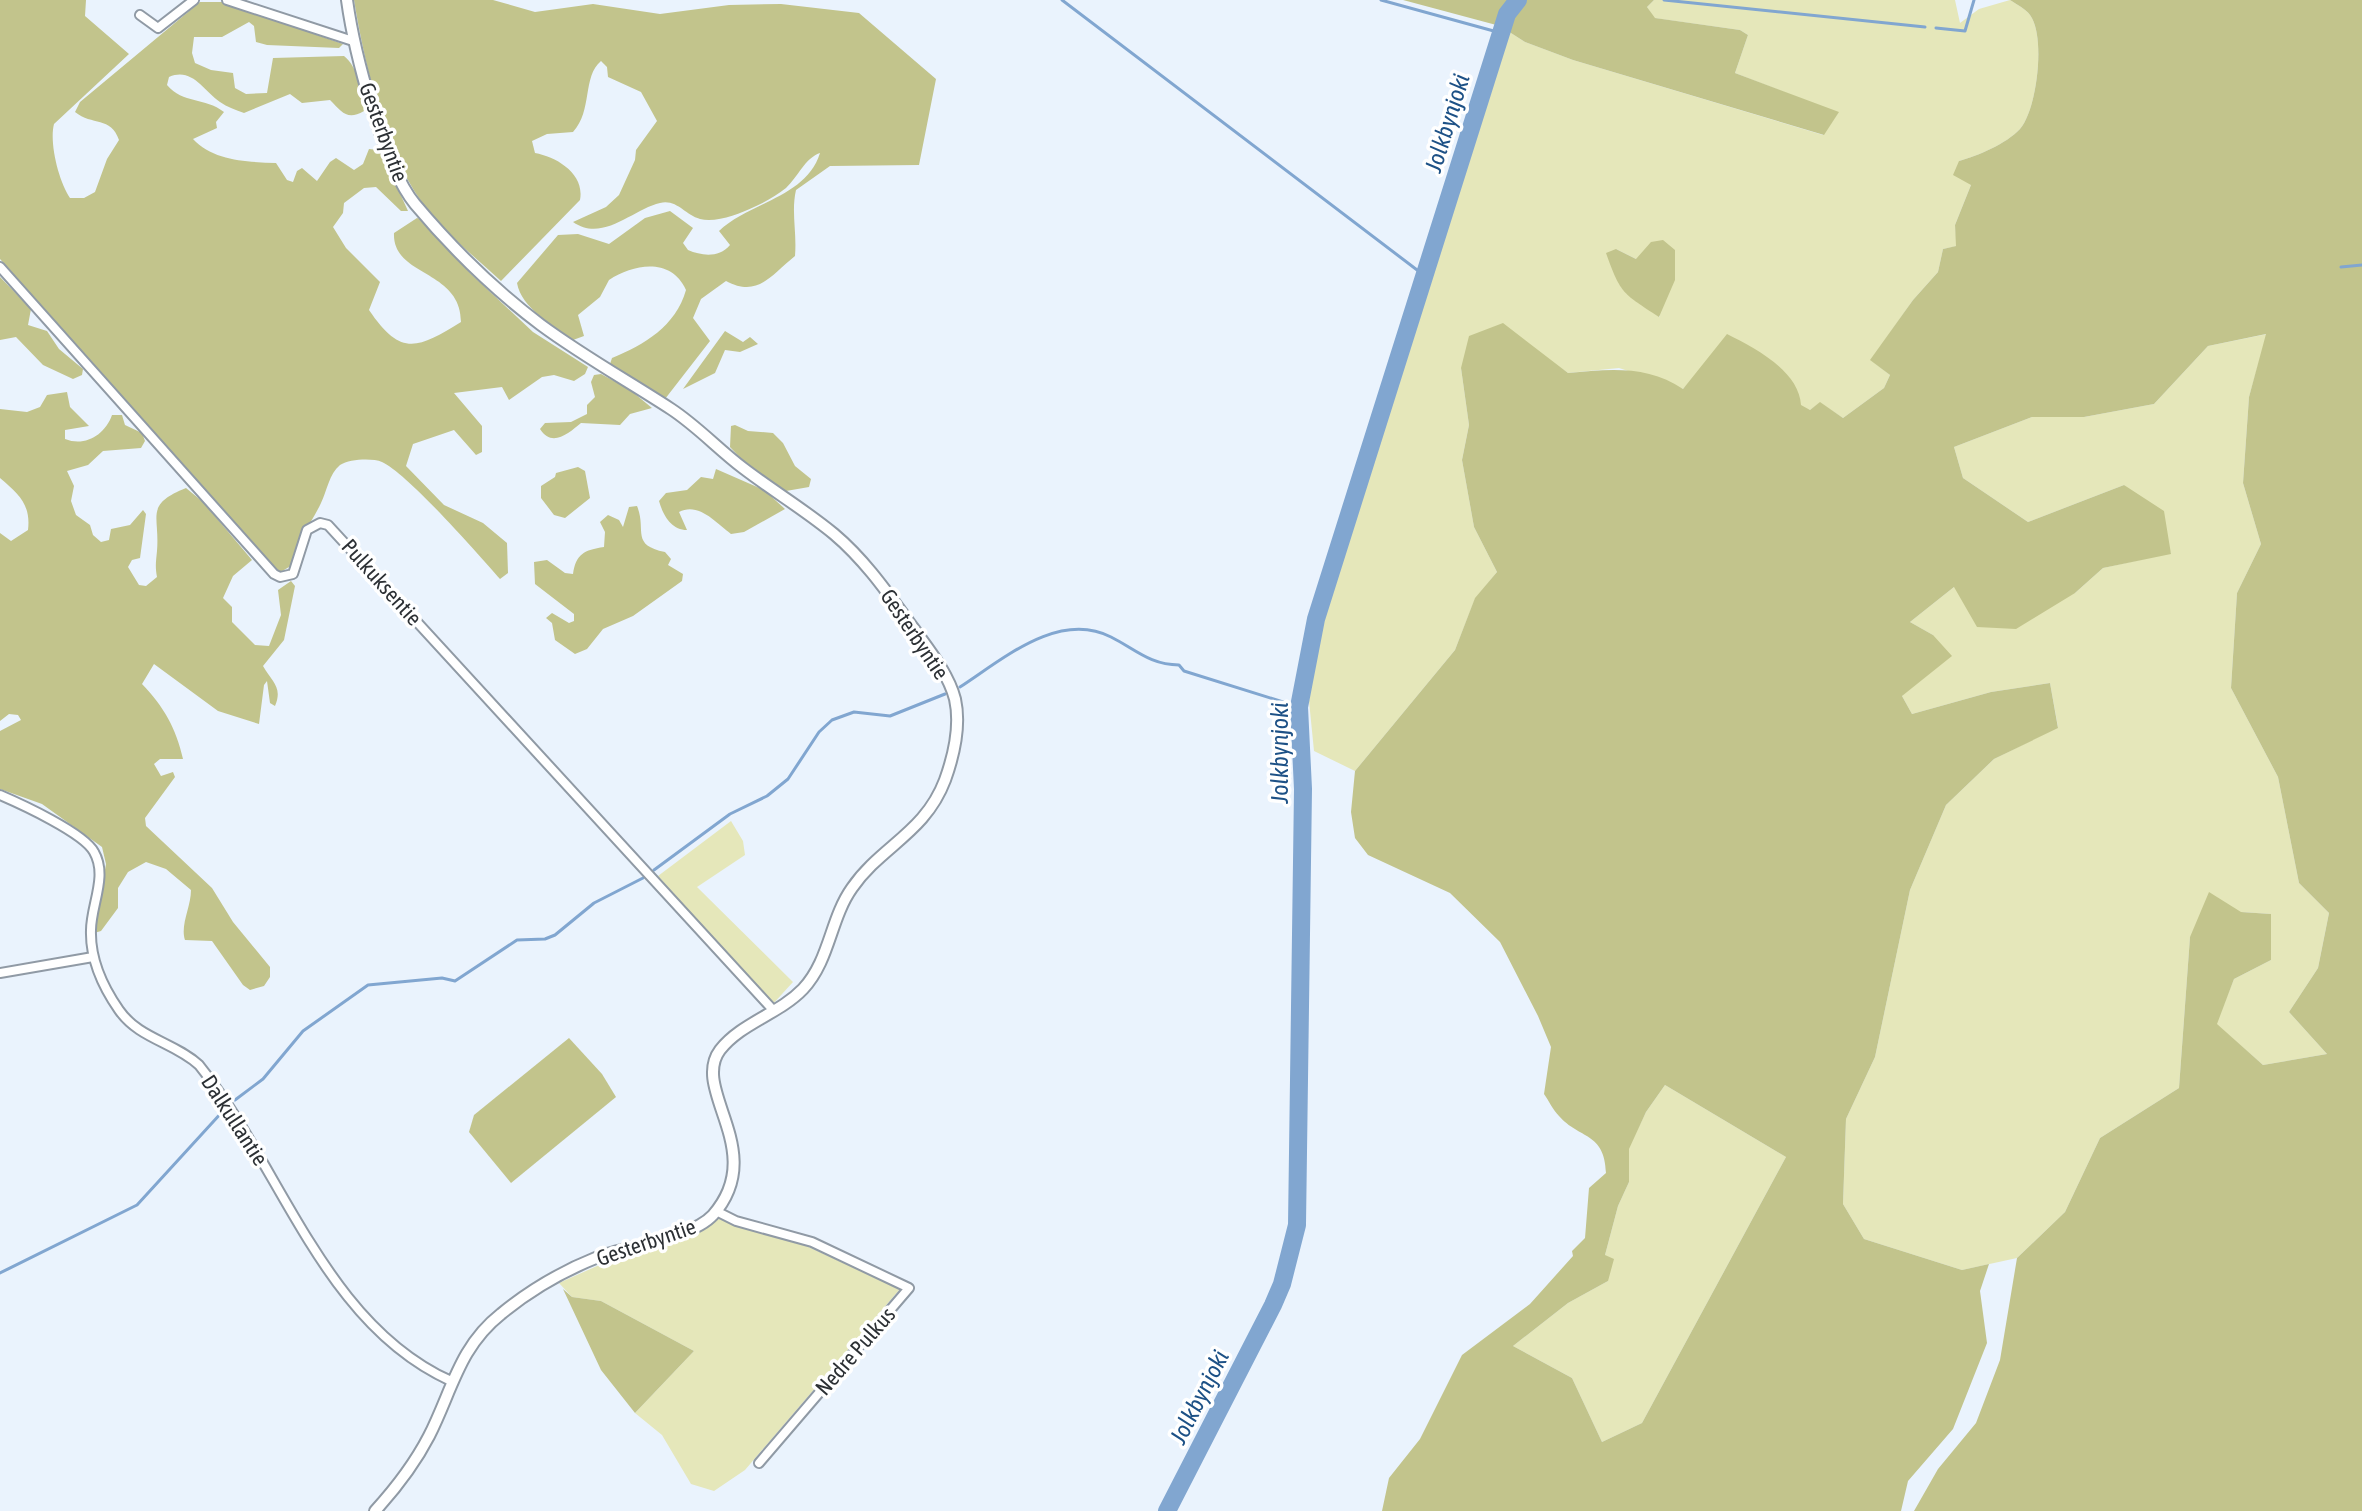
<svg xmlns="http://www.w3.org/2000/svg" width="2362" height="1511" font-family="'Asap Condensed',sans-serif">
<style>
.green{fill:#e5e7ba;fill-rule:evenodd}
.forest{fill:#c2c48c;fill-rule:evenodd}
.lines{fill:none;stroke-linecap:round;stroke-linejoin:round}
.stream{stroke:#81a6d0;stroke-width:3}
.river{stroke:#81a6d0;stroke-width:18}
.minor-casing{stroke:#909aa5;stroke-width:12}
.tertiary-casing{stroke:#909aa5;stroke-width:14}
.minor{stroke:#fff;stroke-width:8}
.tertiary{stroke:#fff;stroke-width:10}
.labels{text-anchor:middle;dominant-baseline:central;stroke-width:7;stroke-linejoin:round;paint-order:stroke}
.street-label{font-size:22px;fill:#2c3034;stroke:#fff}
.water-label{font-size:24px;font-style:italic;fill:#1d5186;stroke:#fff}
</style>
<rect width="100%" height="100%" fill="#eaf3fd"/>
<g class="green">
<path d="M1654 0H1955L1960 23 1979 9 2010 0C2016 4 2026 9 2030 15 2046 36 2037 110 2020 129 2006 144 1977 156 1959 161L1971 185 1955 225 1957 246 1943 249 1938 272 1913 300 1871 360 1890 375 1884 388 1843 418 1820 403 1810 410 1697 374 1683 389 1619 368 1568 373 1546 358 1461 368 1469 425 1462 460 1474 527 1497 572 1475 599 1455 650 1355 771 1314 751 1309 701 1317 632 1435 261 1500 26 1525 42 1573 60 1823 135 1838 113 1735 73 1748 35 1740 30 1654 18 1647 7ZM1616 249 1636 259 1660 317 1648 309Z"/>
<polygon points="2267,334 2249,397 2243,483 2261,544 2237,593 2231,688 2278,777 2299,883 2329,913 2318,968 2289,1012 2327,1054 2263,1065 2216,1024 2234,979 2271,960 2271,914 2241,912 2190,937 2179,1088 2100,1138 2065,1212 2017,1258 1962,1270 1864,1239 1843,1204 1846,1119 1875,1057 1910,890 1946,805 1994,759 2058,727 2050,683 1991,692 1912,714 1902,696 1933,635 1910,622 1954,587 2075,593 2103,568 2171,553 2124,485 2028,522 1963,478 1954,447 2032,417 2084,417 2154,404 2208,346"/>
<polygon points="731,821 743,841 745,855 697,887 793,982 772,1005 658,876"/>
<polygon points="1665,1085 1786,1157 1642,1423 1602,1442 1572,1378 1513,1346 1568,1303 1608,1281 1605,1255 1618,1206 1629,1182 1628,1149 1646,1112"/>
<polygon points="719,1219 802,1244 900,1289 745,1470 714,1491 691,1484 662,1435 635,1413 694,1351 601,1301 572,1297 559,1283 615,1258 683,1238"/>
</g>
<g class="forest">
<path d="M0 0H86L85 16 129 54 54 124C49 143 59 182 70 198H84L95 192 107 159 119 140C111 116 92 126 75 112L80 102 200 2H222L343 44 339 48 267 45 256 42 254 26 249 22 222 37H194L192 53 195 63 211 70 233 73 235 88 246 94 267 93 273 58 344 56C358 67 363 93 364 111 347 121 342 112 330 100L302 103 290 94 244 113C236 110 227 107 220 102 203 90 192 67 169 77L167 85C183 104 205 97 224 112L216 122 217 128 193 139C213 161 248 162 276 163L287 180 293 182 297 171 302 168 317 181 330 162 336 158 354 170 363 164 369 149 378 150 383 156 408 211H401L376 187 364 188 344 203 343 213 333 227 346 248 380 282 369 310C401 357 417 349 461 322 461 269 392 277 394 233L417 218 423 220 470 273 533 332 588 367 585 374 574 381 554 375 542 377 509 400 502 387 454 393 482 426V452L476 455 454 430 413 444 406 466 444 505 483 523 507 543 508 573 500 579C478 554 408 474 382 462 372 458 350 459 340 465 329 474 327 491 321 503 309 528 300 533 294 564L279 573 0 259Z"/>
<path d="M354 0H493L535 12 593 4 660 14 729 5 781 4 859 13 936 79 919 165 830 166 796 190C791 212 797 232 795 256 770 276 758 298 726 281L701 299 693 318 710 341 665 399 610 364 612 358C644 345 676 326 686 290 671 257 634 264 609 280L600 297 578 315 584 336 573 340C554 326 521 308 517 283L558 235 578 234 609 244 645 218 670 211 693 228 683 243 688 250C702 256 719 258 730 245L719 231C749 202 806 198 820 153 805 158 798 177 786 188 777 195 764 203 754 207 739 214 716 223 700 219 685 215 677 199 660 203 633 209 603 243 573 222L606 207 619 195 635 160 636 150 657 121 641 92 608 77 607 67 601 61C582 77 593 110 573 132L547 134 532 141 535 153C557 157 585 174 580 200L501 281C477 259 450 237 430 213 386 160 365 66 354 0Z"/>
<polygon points="1403,0 1654,0 1647,7 1655,18 1740,30 1748,35 1735,73 1839,112 1824,135 1573,60 1525,42 1500,26"/>
<path d="M2010 0H2362V1511H1914L1938 1469 1976 1423 2000 1360 2017 1258 2065 1212 2100 1138 2179 1088 2190 937 2209 892 2241 912 2271 914V960L2234 979 2217 1024 2263 1065 2327 1054 2289 1012 2318 968 2329 913 2299 883 2278 777 2231 688 2237 593 2261 544 2243 483 2249 397 2266 334 2208 346 2154 404 2084 417H2032L1954 447 1963 478 2028 522 2124 485 2164 511 2171 554 2103 568 2075 593 2016 629 1977 627 1954 587 1910 622 1933 635 1952 656 1902 696 1912 714 1991 692 2050 683 2058 728 1994 759 1946 805 1910 890 1875 1057 1846 1119 1843 1204 1864 1239 1962 1270 1989 1264 1980 1291 1987 1343 1953 1429 1908 1481 1901 1511H1382L1389 1478 1420 1439 1462 1355 1530 1304 1573 1256 1572 1251 1585 1238 1589 1188 1606 1173C1605 1132 1579 1139 1559 1116 1553 1110 1549 1101 1544 1094L1551 1047 1538 1016 1500 942 1450 893 1368 855 1355 838 1351 812 1355 771 1455 650 1475 598 1497 572 1474 527 1462 460 1469 425 1461 368 1469 336 1503 323 1568 373C1609 369 1648 365 1683 389L1727 334C1755 348 1799 371 1801 405L1810 410 1820 402 1843 418 1884 388 1890 375 1870 360 1913 300 1938 272 1943 249 1956 246 1955 225 1971 185 1953 175 1959 161C1977 156 2006 144 2020 129 2037 110 2046 36 2030 15 2026 9 2016 4 2010 0ZM1665 1085 1786 1157 1642 1423 1602 1442 1572 1378 1513 1346 1568 1303 1608 1281 1614 1259 1605 1255 1618 1206 1629 1182V1149L1646 1112Z"/>
<path d="M1663 240 1675 250V280L1659 317C1623 293 1621 295 1606 253L1616 249 1636 259 1651 242Z"/>
<polygon points="0,277 31,309 28,325 47,331 59,349 83,369 82,375 73,379 43,365 16,337 0,340"/>
<polygon points="725,331 743,342 750,337 758,344 740,352 725,350 715,373 683,389"/>
<path d="M601 374 629 389 652 408 630 414 620 425 581 423C569 433 552 448 540 429L545 423 571 422 587 414V405L595 397 591 382 594 375Z"/>
<path d="M67 392 70 407 89 426 65 430V439C85 447 105 435 112 415H122L125 425 142 433 145 441 141 448 103 451 88 465 67 471 74 486 71 501 76 515 90 525 93 535 101 542 109 540 111 529 130 525 143 510 146 514 140 558 132 560 128 567 139 585 146 586 157 577C155 566 156 562 157 551 160 515 144 505 186 488L203 502 252 560 233 576 223 598 232 607V622L255 645 269 646 281 615 278 590 291 581 295 586 284 640 263 666C272 682 283 687 275 706L270 703 267 681 264 685 259 724 218 711 154 664 142 684C164 707 176 728 183 759H160L154 764 161 776 173 772 175 777 145 818 146 826 212 888 233 922 270 967V977L264 986 250 990 243 985 212 941 185 940C180 925 191 907 191 890L166 869 146 862 128 872 118 888V908L101 931 94 933 106 864 102 847 42 804 0 789V731L21 720 18 715 9 714 0 721V533L11 541 28 530C31 505 19 494 0 478V409L27 412 40 407 47 395Z"/>
<polygon points="735,425 748,431 773,433 783,443 795,466 811,479 809,487 786,491 745,463 730,447 731,426"/>
<polygon points="578,467 585,471 590,498 565,518 554,515 541,498 541,486 555,477 556,473"/>
<path d="M716 469 764 490 785 509 744 532 731 534C716 523 699 502 679 512L687 530C671 530 663 515 659 501L666 493 687 490 701 477 713 479Z"/>
<path d="M637 506C647 530 630 545 665 552L671 559 668 565 683 574 682 581 633 616 603 629 587 649 575 654 555 640 552 623 546 618 552 613 569 623 574 621V614L535 584 534 562 547 560 565 573 573 574C576 554 584 550 604 547L605 532 600 522 608 515 619 520 623 527 629 507Z"/>
<polygon points="569,1038 602,1074 616,1097 511,1183 469,1132 474,1115"/>
<polygon points="563,1289 572,1297 601,1301 694,1351 635,1413 601,1370"/>
</g>
<g class="lines">
<g class="stream">
<polyline points="1062,0 1425,276"/>
<polyline points="1381,0 1501,33"/>
<polyline points="1664,0 1925,27"/>
<polyline points="1936,28 1965,31 1974,0"/>
<polyline points="2341,267 2362,265"/>
<path d="M960 687C1003 659 1059 610 1111 637 1135 649 1150 665 1179 665L1184 671 1299 707"/>
<polyline points="654,870 730,814 767,796 788,779 819,732 832,720 854,712 890,716 945,694"/>
<polyline points="235,1100 263,1079 303,1031 368,985 442,978 455,981 517,940 545,939 555,935 594,903 643,878"/>
<polyline points="0,1273 137,1205 223,1111"/>
</g>
<polyline class="river" points="1167,1511 1273,1305 1282,1284 1297,1225 1303,789 1299,707 1316,619 1507,14 1518,0"/>
<defs>
<g id="minor">
<polyline points="227,0 353,41"/>
<polyline points="140,15 158,28 194,0"/>
<polyline points="0,267 274,574 280,577 293,574 307,530 320,523 328,525 774,1011"/>
<path d="M0 795C21 804 84 833 94 852 108 876 91 905 91 930 90 959 103 987 119 1010 139 1039 174 1042 199 1065 282 1168 324 1324 451 1381"/>
<polyline points="0,973 93,957"/>
<polyline points="716,1211 736,1221 812,1242 909,1288 759,1463"/>
</g>
<path id="tertiary" d="M347 0C354 51 383 165 415 204 451 247 496 291 541 325 583 356 628 381 671 409 697 426 718 449 743 468 773 491 805 510 834 534 866 561 889 595 914 629 929 650 948 673 955 699 961 726 954 755 945 780 925 833 881 846 852 888 830 919 830 960 803 989 779 1014 741 1023 720 1050 690 1090 769 1151 713 1215 692 1238 629 1246 598 1257 563 1271 530 1290 501 1314 459 1347 452 1391 429 1436 414 1465 396 1488 375 1511"/>
</defs>
<use href="#minor" class="minor-casing"/>
<use href="#tertiary" class="tertiary-casing"/>
<use href="#minor" class="minor"/>
<use href="#tertiary" class="tertiary"/>
</g>
<g class="labels">
<g class="street-label">
<text transform="translate(384 132) rotate(70)">Gesterbyntie</text>
<text transform="translate(382 582) rotate(48)">Pulkuksentie</text>
<text transform="translate(915 634) rotate(56)">Gesterbyntie</text>
<text transform="translate(235 1120) rotate(57)">Dalkullantie</text>
<text transform="translate(646 1242) rotate(-19)">Gesterbyntie</text>
<text transform="translate(855 1351) rotate(-49)">Nedre Pulkus</text>
</g>
<g class="water-label">
<text transform="translate(1447 123) rotate(-73)">Jolkbynjoki</text>
<text transform="translate(1279 753) rotate(-90)">Jolkbynjoki</text>
<text transform="translate(1199 1397) rotate(-63)">Jolkbynjoki</text>
</g>
</g>
</svg>
